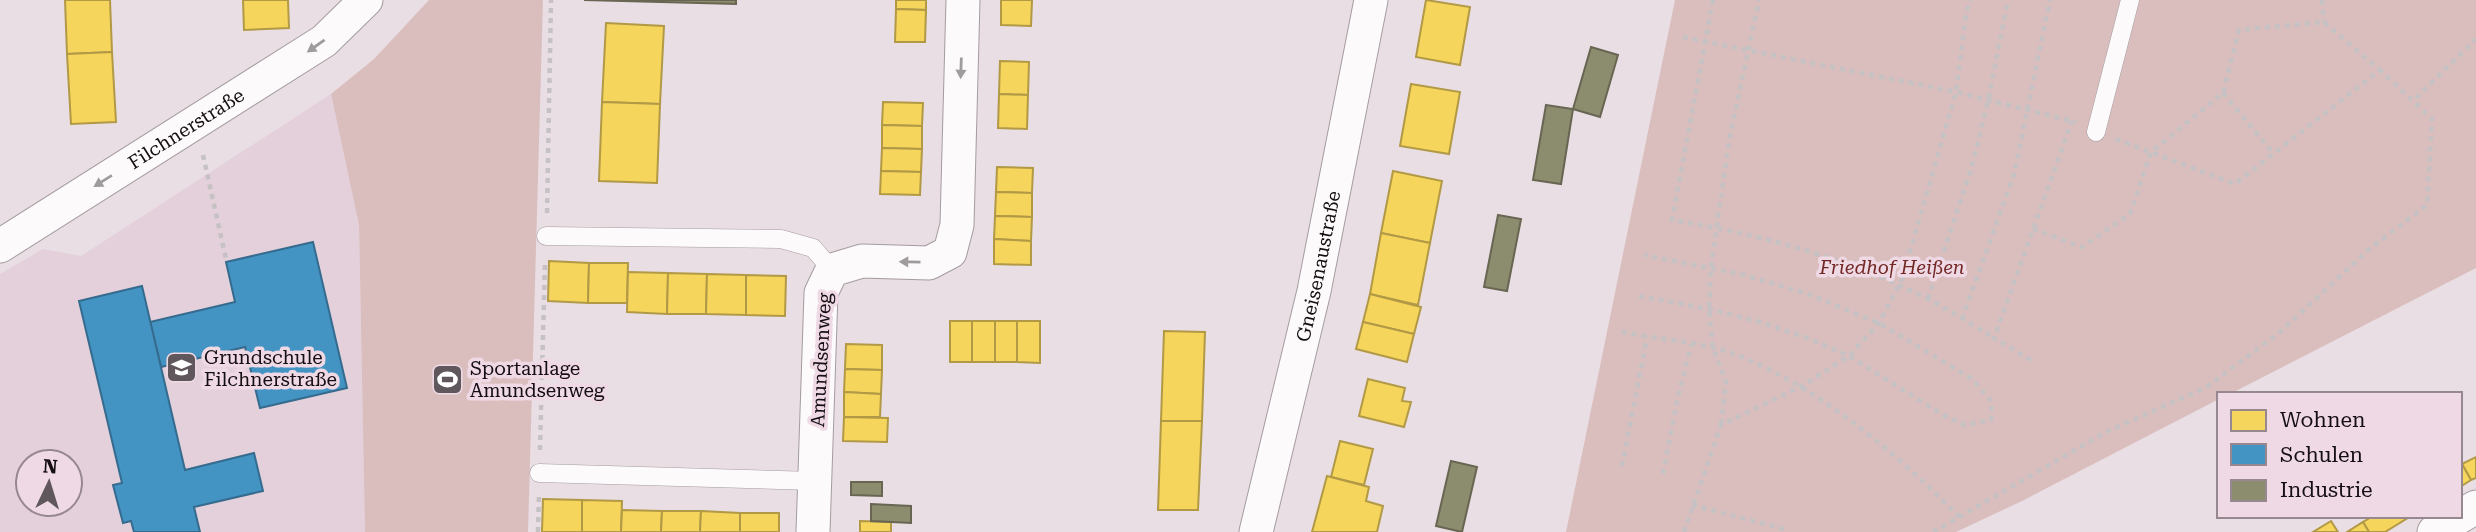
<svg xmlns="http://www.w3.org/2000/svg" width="2476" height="532" font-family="'Roboto Serif',serif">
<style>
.built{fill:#e4d0db;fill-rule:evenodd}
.green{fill:#dabebe}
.homes{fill:#f6d55c;stroke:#b29946;stroke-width:2}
.schools{fill:#4393c3;stroke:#356b8e;stroke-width:2}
.industry{fill:#8c8c6e;stroke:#686652;stroke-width:2}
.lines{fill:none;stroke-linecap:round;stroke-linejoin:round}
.lane-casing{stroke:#a49ba0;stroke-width:19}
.street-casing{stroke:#a49ba0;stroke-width:35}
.path{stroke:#c6c2c4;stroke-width:4.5;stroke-dasharray:5 5;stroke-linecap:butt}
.lane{stroke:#fcfafb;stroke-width:18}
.street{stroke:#fcfafb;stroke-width:33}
.oneway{fill:#a09c9e}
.labels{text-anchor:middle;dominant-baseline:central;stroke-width:7;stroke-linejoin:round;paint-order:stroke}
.street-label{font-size:19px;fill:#150e12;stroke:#eed9e4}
.park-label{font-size:19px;font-style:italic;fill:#732825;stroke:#eed9e4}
.poi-label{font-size:19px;fill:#150e12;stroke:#eed9e4;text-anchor:start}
</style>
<rect width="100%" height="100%" fill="#e9dee4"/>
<path class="built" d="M331 94 359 225 365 532H0V274L43 249 81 256ZM28 462H70V504H28Z"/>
<g class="green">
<polygon points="429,0 543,0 528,532 365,532 359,225 331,94 374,59"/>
<polygon points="1675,0 2476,0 2476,268 2230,394 2219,394 2219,399 2024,500 1956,532 1566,532"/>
</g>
<g class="homes">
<polygon points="65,0 110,0 112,52 67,54"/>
<polygon points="243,0 288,0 289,28 244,30"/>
<polygon points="896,0 926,0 926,10 896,9"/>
<polygon points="1001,0 1032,0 1031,26 1001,25"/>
<polygon points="1426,0 1470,7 1460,65 1416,57"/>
<polygon points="896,9 926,10 925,42 895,42"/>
<polygon points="606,23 664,26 660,104 602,102"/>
<polygon points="112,52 116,122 71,124 67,54"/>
<polygon points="1000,61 1029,62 1028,95 999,94"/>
<polygon points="1411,84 1460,92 1449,154 1400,146"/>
<polygon points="999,94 1028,95 1027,129 998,128"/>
<polygon points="602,102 660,104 657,183 599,181"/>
<polygon points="883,102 923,103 922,126 882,125"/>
<polygon points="882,125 922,126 922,149 882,148"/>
<polygon points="882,148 922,149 921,172 881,171"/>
<polygon points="997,167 1033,168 1032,193 996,192"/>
<polygon points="881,171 921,172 920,195 880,194"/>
<polygon points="1393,171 1442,181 1430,243 1381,233"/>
<polygon points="996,192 1032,193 1032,217 995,216"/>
<polygon points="995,216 1032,217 1031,241 994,239"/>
<polygon points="1381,233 1430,243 1418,305 1370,294"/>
<polygon points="994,239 1031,241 1031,265 994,264"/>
<polygon points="549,261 589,263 588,303 548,301"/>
<polygon points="589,263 628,263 627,303 588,303"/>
<polygon points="628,272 668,273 667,314 627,312"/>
<polygon points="668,273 707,274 706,314 667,314"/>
<polygon points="707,274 746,275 746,315 706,314"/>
<polygon points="746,275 786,276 785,316 746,315"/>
<polygon points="1370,294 1421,307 1414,334 1363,322"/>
<rect x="950" y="321" width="22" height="41"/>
<rect x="972" y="321" width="23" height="41"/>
<rect x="995" y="321" width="22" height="41"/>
<polygon points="1017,321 1040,321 1040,363 1017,362"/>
<polygon points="1363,322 1414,334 1407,362 1356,349"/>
<polygon points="1164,331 1205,332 1202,421 1161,421"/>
<polygon points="846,344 882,345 882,370 845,369"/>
<polygon points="845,369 882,370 881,394 844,392"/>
<polygon points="1368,379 1405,388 1402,401 1411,402 1404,427 1359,416"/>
<polygon points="844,392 881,394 880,417 844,417"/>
<polygon points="844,417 888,418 887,442 843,441"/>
<polygon points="1161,421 1202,421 1198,510 1158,510"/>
<polygon points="1340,441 1373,449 1364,485 1331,477"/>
<polygon points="2476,457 2476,478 2471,480 2462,464"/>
<polygon points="2462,464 2471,480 2460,487 2460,466"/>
<polygon points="1327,476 1369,487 1366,501 1383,506 1377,532 1312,532"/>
<polygon points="543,499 582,500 582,532 542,532"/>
<polygon points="582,500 622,501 621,532 582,532"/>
<polygon points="622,510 662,511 661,532 621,532"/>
<polygon points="662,511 701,511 700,532 661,532"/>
<polygon points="701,511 740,513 740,532 700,532"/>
<rect x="740" y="513" width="39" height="19"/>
<polygon points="2373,516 2411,516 2385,532 2369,532 2363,522"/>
<polygon points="860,521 891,522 891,532 860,532"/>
<polygon points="2331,521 2338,532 2313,532"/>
<polygon points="2363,522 2369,532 2347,532"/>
</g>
<g class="schools">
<polygon points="313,242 347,388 260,408 245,347 161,367 150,322 235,302 226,262"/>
<polygon points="142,286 185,470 254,453 263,491 194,507 200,532 134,532 131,521 123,523 113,485 122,483 79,301"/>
</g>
<g class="industry">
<polygon points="584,0 736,0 736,4"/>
<polygon points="1591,47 1618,55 1600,117 1573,109"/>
<polygon points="1546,105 1573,109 1561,184 1533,180"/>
<polygon points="1498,215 1521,219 1507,291 1484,287"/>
<polygon points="1451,461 1477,467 1462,532 1436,526"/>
<polygon points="851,482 882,482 882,496 851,495"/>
<polygon points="871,504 911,506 911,523 871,521"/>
</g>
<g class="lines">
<defs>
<g id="lane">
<polyline points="2096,132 2130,0"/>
<polyline points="546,236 781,239 813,248 832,270"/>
<polyline points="539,473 815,481"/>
</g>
<g id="street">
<path id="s1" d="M0 246 324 41 366 0"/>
<polyline points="813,532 821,293 832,270 862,261 929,263 950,252 957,225 963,0"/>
<path id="s2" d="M1256 532 1314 291 1371 0"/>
<polyline points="2434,532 2476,507"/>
</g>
</defs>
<use href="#lane" class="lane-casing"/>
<use href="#street" class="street-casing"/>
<g class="path">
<path d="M1713 0 1672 220C1762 235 1843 257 1924 297 1948 309 1971 324 1994 338"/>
<polyline points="2322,0 2324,22"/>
<polyline points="1683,37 1956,92 2076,122"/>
<polyline points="2223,93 2273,153"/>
<polyline points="2416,98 2476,39"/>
<polyline points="203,155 226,259"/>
<polyline points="547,213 551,0"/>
<polyline points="2033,229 2082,247 2130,214 2151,152 2223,93 2239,30 2324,22 2380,70 2235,184 2116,139"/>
<polyline points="1639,296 1709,309 1760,322 1810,339 1849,356 1945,416 1965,425 1991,420 1992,402 1972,379 1879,323 1808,294 1744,275 1644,255"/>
<polyline points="1928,299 1972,166 1988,101 2008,0"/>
<polyline points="1962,319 2014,174 2050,0"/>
<path d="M1622 332C1662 340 1709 342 1747 359 1824 392 1901 457 1959 517"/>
<polyline points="2031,360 1994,338 2072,121"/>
<polyline points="1721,424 1726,382 1713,348 1709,309 1711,267 1729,141 1759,0"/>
<polyline points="540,450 545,260"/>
<polyline points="1622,466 1647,337"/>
<polyline points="1663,474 1677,401 1691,345"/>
<polyline points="1692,505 1784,529"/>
<polyline points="538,532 539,494"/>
<polyline points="1684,532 1721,425 1802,386 1849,356 1879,323 1902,279 1956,92 1966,14 1970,0"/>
<polyline points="1933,532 2106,432 2205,388 2279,333 2368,250 2427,205 2432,119 2380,70"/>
</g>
<use href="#lane" class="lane"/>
<use href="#street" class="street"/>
</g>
<defs><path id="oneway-solid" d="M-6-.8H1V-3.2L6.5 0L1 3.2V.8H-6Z" transform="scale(1.75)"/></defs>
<g class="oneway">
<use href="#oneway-solid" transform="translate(316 46) rotate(145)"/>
<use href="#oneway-solid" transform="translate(961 68) rotate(92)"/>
<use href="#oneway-solid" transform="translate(103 181) rotate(148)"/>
<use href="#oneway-solid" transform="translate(910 262) rotate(-179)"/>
</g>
<defs>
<symbol id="school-square" viewBox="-11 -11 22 22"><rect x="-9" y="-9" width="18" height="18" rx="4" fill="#5f575c" stroke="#eed9e4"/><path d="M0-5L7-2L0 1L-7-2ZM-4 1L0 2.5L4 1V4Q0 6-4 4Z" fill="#fff"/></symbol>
<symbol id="stadium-square" viewBox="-11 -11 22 22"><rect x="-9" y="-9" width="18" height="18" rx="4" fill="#5f575c" stroke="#eed9e4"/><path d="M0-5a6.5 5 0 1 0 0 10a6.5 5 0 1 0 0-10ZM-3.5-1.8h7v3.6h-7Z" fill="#fff"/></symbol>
</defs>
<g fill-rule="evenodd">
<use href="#school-square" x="164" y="350" width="35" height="35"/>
<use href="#stadium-square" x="430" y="362" width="35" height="35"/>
</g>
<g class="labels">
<g class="street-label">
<text stroke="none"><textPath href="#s1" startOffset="220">Filchnerstraße</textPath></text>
<text stroke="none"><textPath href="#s2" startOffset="273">Gneisenaustraße</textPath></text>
<text transform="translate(821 360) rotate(-87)">Amundsenweg</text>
</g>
<g class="park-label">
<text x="1892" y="267">Friedhof Heißen</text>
</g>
<g class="poi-label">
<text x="204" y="357">Grundschule<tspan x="204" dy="22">Filchnerstraße</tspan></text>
<text x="470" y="368">Sportanlage<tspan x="470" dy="22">Amundsenweg</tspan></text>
</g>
</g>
<rect x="2217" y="392" width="245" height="126" fill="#eed9e4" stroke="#978890" stroke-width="2"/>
<rect x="2231" y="410" width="35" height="21" fill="#f6d55c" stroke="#978890" stroke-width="2"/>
<text x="2280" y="427" font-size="21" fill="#150e12">Wohnen</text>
<rect x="2231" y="444" width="35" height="21" fill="#4393c3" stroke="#978890" stroke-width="2"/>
<text x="2280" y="462" font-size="21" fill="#150e12">Schulen</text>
<rect x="2231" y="480" width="35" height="21" fill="#8c8c6e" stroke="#978890" stroke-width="2"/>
<text x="2280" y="497" font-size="21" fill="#150e12">Industrie</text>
<g transform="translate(49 483) rotate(4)"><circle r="33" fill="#eed9e4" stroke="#978890" stroke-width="2"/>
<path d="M0-5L12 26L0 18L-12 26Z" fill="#5f575c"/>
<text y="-10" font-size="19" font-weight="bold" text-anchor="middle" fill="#150e12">N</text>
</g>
</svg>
